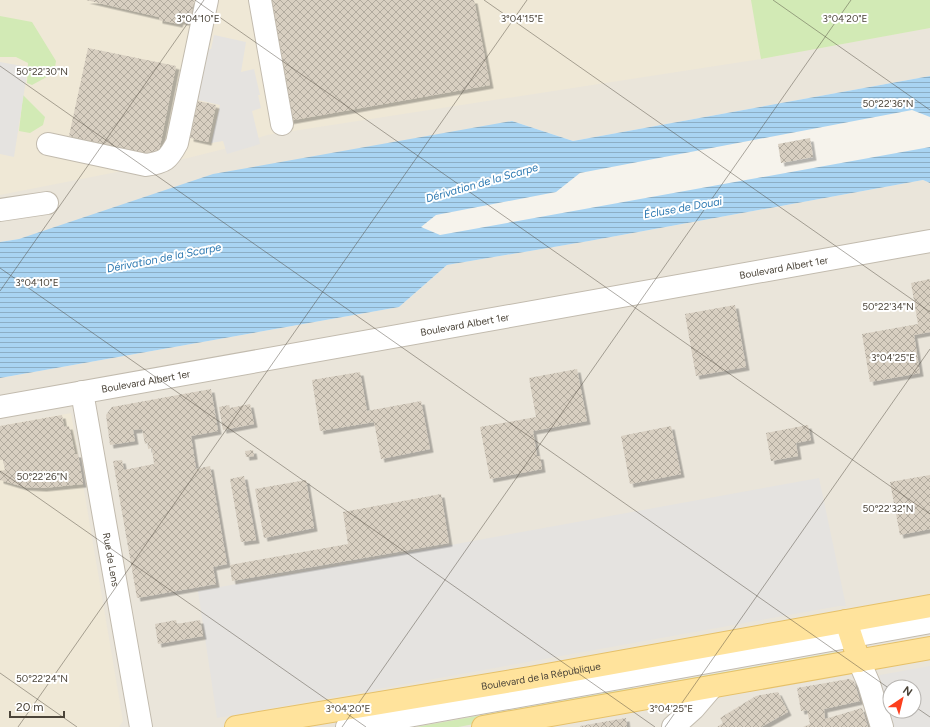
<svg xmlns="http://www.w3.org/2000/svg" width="930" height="727" font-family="Figtree,sans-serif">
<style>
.residential{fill:#eae5da;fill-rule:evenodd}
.education{fill:#efe8d6}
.green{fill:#d2eab5}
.parking{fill:#e5e3e0;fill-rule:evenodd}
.water{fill:url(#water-rules)}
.building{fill:url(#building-cross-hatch);filter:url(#shadow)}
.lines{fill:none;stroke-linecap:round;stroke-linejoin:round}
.minor-casing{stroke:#c2bbae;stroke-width:24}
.major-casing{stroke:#e6c16a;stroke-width:24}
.minor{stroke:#fff;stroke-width:22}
.major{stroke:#ffe39c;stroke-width:22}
.ticks{fill:none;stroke:#4b4439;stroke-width:1;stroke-opacity:0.45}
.labels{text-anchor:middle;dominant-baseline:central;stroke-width:4;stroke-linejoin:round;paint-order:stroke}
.street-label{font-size:10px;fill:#4b4439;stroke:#fff}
.water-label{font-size:11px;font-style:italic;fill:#2e7ab2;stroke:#fff}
.ticks-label{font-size:10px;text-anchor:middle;fill:#4b4439;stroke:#fff;stroke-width:4;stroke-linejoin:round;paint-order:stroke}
</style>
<defs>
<pattern id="water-rules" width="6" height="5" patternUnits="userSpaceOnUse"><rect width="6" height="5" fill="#a9d4f2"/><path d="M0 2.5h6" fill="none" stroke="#8caec5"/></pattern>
<pattern id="building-cross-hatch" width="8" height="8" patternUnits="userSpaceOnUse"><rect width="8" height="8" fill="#d8cfc1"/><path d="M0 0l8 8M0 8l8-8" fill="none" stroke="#b1aa9e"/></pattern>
<filter id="shadow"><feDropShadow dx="3.5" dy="3.5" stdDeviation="0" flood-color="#0004"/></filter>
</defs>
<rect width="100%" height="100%" fill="#f6f3ec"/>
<g class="residential">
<polygon points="0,0 930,0 930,76 573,141 512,121 19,239 0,242"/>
<path d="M923 180 930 183V727H0V378L399 307 447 265 589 241ZM890 687H914V711H890Z"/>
</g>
<g class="education">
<polygon points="0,0 930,0 930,28 761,59 267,135 228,148 188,158 0,195"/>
<polygon points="71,413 123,721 119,727 0,727 0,426"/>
</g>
<g class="green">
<polygon points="751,0 930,0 930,28 761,59"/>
<polygon points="0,16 32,22 56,61 54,73 32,85 27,83 28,63 16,57 0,57"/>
<polygon points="23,95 45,117 43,125 30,133 19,131"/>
<polygon points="837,652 835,657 642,694 641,687"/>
<polygon points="633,688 634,695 458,727 416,727"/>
</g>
<g class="parking">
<polygon points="214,35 246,42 241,72 254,69 260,95 258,95 261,108 252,111 260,144 227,154 223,141 211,143 220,105 194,99 206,48 211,49"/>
<polygon points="0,62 28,67 14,157 0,154"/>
<polygon points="819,478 846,606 839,606 217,718 198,591"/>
<path d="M930 666V727H885L875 683 880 675ZM890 687H914V711H890Z"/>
</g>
<polygon class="water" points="930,76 930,117 912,110 580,173 556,192 436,215 421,227 440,235 930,147 930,183 923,180 589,241 447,265 399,307 0,378 0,242 19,239 213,174 512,121 573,141"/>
<g class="building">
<polygon points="86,0 194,0 190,23 180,21 179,24 159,20 159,17"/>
<polygon points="267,0 474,0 490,85 288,121"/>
<polygon points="88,48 176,66 158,156 69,136"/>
<polygon points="198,101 216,105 208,142 190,138"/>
<polygon points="810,138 813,157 781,163 778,144"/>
<polygon points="930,279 930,332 914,335 920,373 870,382 862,334 918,324 911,283"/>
<polygon points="735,305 746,367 696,376 685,314"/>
<polygon points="577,369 587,421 533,431 537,456 540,456 542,469 490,479 480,427 536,417 529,378"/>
<polygon points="360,372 367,411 421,401 430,449 381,459 374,422 320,431 312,380"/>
<polygon points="211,389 218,431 191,436 196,469 210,466 227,564 213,567 216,584 137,598 113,461 122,460 124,470 154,464 152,450 152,448 148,449 148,443 145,444 142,429 133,430 135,441 110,445 106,415 112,407"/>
<polygon points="250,404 254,424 223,430 219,407 229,405 230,408"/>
<polygon points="62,415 64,427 69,426 75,454 78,454 83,484 43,488 24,487 0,480 0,471 5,470 3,460 0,460 0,426"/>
<polygon points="808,425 811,440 796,443 798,456 771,461 766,433"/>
<polygon points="671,426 681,474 630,484 621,436"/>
<polygon points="253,450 254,456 246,457 245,451"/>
<polygon points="930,475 930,529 900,535 890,482"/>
<polygon points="244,476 256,540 241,542 230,479"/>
<polygon points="306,480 314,528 264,538 255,489"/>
<polygon points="441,494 449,543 232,581 230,565 348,544 343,512"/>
<polygon points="176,620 177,624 200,620 203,636 158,644 155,624"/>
<polygon points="849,679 854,681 860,701 824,709 825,719 862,708 868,727 803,727 810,724 807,710 801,711 797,688"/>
<polygon points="778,692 788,712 761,727 717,727 723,723 720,718 756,696"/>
<polygon points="626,718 627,727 580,727 580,726"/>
</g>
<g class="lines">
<defs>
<g id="minor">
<polyline points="260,0 282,124"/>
<path d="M48 144 146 165C165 162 168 160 177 143L207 0"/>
<polyline points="0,210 47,203"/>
<path id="s1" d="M82 392 141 727"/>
<path id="s2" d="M0 407 930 241"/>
<polyline points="859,661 869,684 882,727"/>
<polyline points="347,727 930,622"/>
<polyline points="673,727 694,708 712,687"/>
</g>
<g id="major">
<polyline points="846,621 859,661"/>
<path id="s3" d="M236 727 530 678 930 606"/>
<polyline points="483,727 930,648"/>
</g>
</defs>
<use href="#minor" class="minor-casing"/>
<use href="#major" class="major-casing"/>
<use href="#minor" class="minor"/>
<use href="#major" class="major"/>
</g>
<path class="ticks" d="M195 0 930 514M484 0 930 312M773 0 930 110M0 66 890 689M0 268 655 727M0 291 204 0M0 471 366 727M0 673 77 727M914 706 930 717M18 727 527 0M342 727 851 0M665 727 930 349"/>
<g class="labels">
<g class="street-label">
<text stroke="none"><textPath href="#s2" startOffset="796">Boulevard Albert 1er</textPath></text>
<text stroke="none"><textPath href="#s2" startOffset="472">Boulevard Albert 1er</textPath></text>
<text stroke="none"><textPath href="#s2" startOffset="148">Boulevard Albert 1er</textPath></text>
<text stroke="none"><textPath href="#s1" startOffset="170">Rue de Lens</textPath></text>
<text stroke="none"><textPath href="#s3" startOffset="309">Boulevard de la République</textPath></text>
</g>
<g class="water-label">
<text transform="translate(482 183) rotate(-16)">Dérivation de la Scarpe</text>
<text transform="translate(683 208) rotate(-10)">Écluse de Douai</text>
<text transform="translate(164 258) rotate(-11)">Dérivation de la Scarpe</text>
</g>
</g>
<g class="ticks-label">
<text x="198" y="22">3°04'10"E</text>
<text x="522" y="22">3°04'15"E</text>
<text x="845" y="22">3°04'20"E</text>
<text x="42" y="75">50°22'30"N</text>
<text x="888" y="107">50°22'36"N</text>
<text x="37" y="286">3°04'10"E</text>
<text x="888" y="310">50°22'34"N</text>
<text x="893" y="361">3°04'25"E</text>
<text x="42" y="480">50°22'26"N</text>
<text x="888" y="512">50°22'32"N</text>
<text x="42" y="682">50°22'24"N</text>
<text x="348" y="712">3°04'20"E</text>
<text x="671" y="712">3°04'25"E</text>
</g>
<g transform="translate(902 699) rotate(35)"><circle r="19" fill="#ffffff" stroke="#b7b4b0"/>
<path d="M0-3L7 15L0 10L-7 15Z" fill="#fc3f1d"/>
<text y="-6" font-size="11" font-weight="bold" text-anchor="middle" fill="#4b4439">N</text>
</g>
<path d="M10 711v6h54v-6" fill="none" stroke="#4b4439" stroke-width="2"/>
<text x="16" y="711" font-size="12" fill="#4b4439" stroke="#ffffff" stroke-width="3" paint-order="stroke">20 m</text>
</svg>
